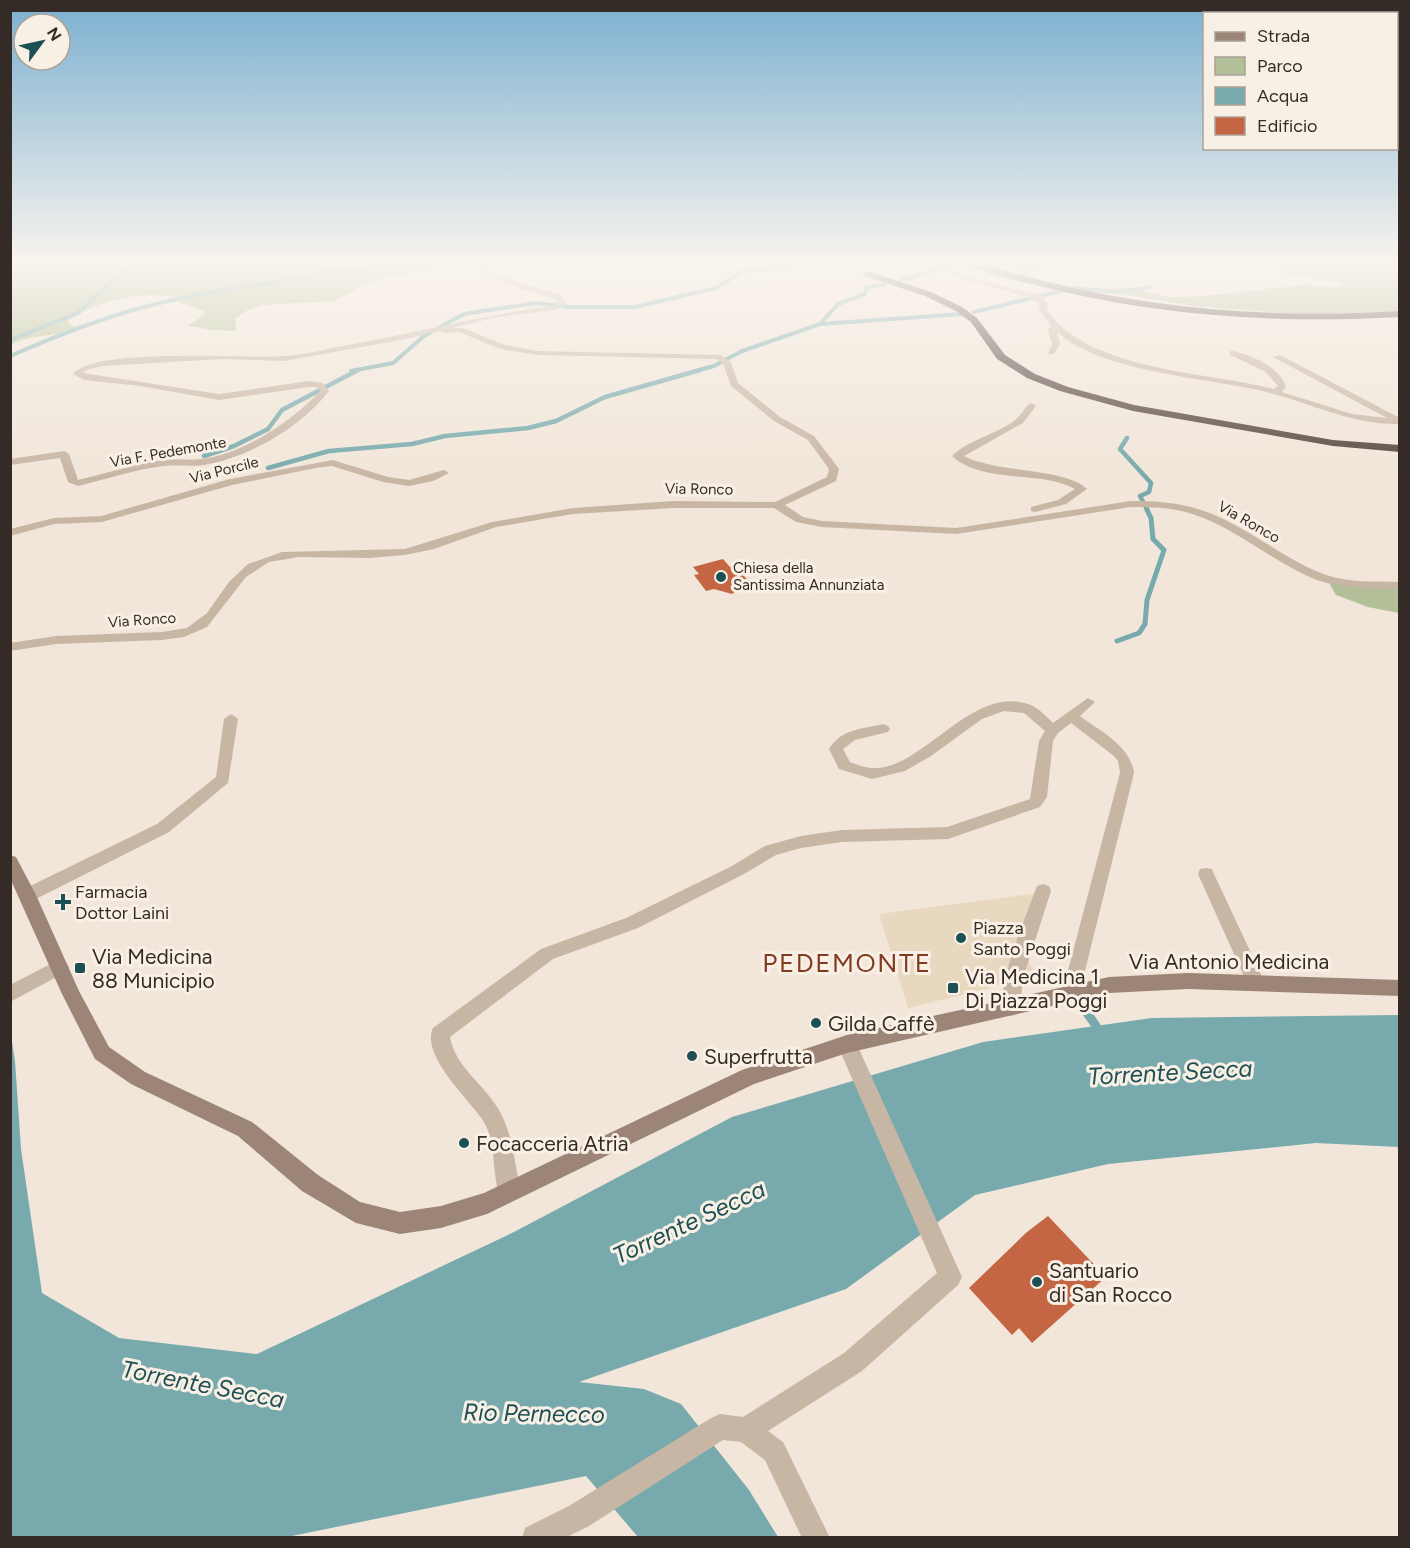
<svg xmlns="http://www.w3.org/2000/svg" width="1410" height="1548" font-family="Figtree,sans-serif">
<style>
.green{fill:#b2bf99}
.plaza{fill:#e9d8c0}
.water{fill:#78aaad}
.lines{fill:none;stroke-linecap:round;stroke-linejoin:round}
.stream-far3{stroke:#78aaad;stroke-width:4}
.stream-far2{stroke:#78aaad;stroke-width:4.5}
.stream-far1{stroke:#78aaad;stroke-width:5}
.stream{stroke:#78aaad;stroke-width:9}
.building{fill:#c46643}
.motorway-tunnel{stroke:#cbc1b5;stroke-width:9;stroke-dasharray:9 4.5;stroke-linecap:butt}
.minor{fill:#c8b6a5;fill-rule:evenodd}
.secondary{fill:#9c8577;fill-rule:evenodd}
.motorway{fill:#55453d;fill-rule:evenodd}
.poi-dot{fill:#1d5055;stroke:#f9f0e5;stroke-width:2}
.labels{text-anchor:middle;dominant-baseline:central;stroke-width:6;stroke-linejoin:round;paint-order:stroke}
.far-street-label{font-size:15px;fill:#342b26;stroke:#f9f0e5}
.far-poi-label{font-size:15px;fill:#342b26;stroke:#f9f0e5;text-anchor:start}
.poi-label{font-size:18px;fill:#342b26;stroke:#f9f0e5;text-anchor:start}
.near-poi-label{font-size:21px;fill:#342b26;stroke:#f9f0e5;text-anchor:start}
.near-street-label{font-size:21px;fill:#342b26;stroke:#f9f0e5}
.near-water-label{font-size:24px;font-style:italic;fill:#1d5055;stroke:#f9f0e5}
.near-quarter-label{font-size:26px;letter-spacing:1.5px;fill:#823a21;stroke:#f9f0e5}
</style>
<rect width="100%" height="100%" fill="#f1e6d9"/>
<g class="green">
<path d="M11 260H499L464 268 427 270 393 276 362 286 334 301 262 305 246 311 235 319 236 331 214 330 188 326 204 315V311L181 303 175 297C145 290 94 301 69 320V324L78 328C56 338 32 333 11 345Z"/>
<polygon points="972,260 1045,260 1051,266 1027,273"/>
<path d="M1228 260H1399V311L1308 315 1194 306 1107 292C1131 281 1150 296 1174 297 1217 297 1259 289 1302 285 1316 284 1329 289 1343 286L1341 282 1286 275 1272 267Z"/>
<polygon points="1329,583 1399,588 1399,613 1368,607 1336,595"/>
</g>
<polygon class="plaza" points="1032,894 1048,898 1028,961 1033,970 994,987 908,1008 879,914"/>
<polygon class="water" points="1399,1015 1399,1147 1316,1143 1108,1164 975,1195 846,1289 579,1382 644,1389 681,1404 749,1490 778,1537 638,1537 586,1476 287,1537 11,1537 10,1029 15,1061 21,1149 42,1293 119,1338 257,1354 514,1232 732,1117 983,1042 1152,1018"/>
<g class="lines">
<g class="stream-far3">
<polyline points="326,276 335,260"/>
<polyline points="901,280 968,260"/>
<polyline points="974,312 1073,288 1120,292 1151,287"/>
<polyline points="820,324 838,304 865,294 866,288 885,284"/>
<polyline points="10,340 78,313 135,260"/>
<path d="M10 356C56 336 103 317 152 305 235 284 321 278 405 260"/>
<polyline points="351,371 393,363 424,336 464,314 535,303 570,307 635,307 716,288 743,271 822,265 841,260"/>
<polyline points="695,371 714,366 742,351 820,324 963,314"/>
</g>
<g class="stream-far2">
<polyline points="1127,438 1120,449 1151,483 1149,492 1140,496 1148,511"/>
<polyline points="204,456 234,446 268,429 282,410 358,370"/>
<polyline points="268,468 329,451 412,444 445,436 528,428 556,421 605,397 700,370"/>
</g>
<polyline class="stream-far1" points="1117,641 1139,633 1145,624 1147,600 1164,550 1153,539 1151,518 1147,510"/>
<polyline class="stream" points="1085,1010 1101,1033"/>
</g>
<g class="building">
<polygon points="723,559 730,567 735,566 753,586 739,589 732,594 714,589 706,591 694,575 699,574 693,567"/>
<polygon points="1048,1216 1106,1277 1032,1343 1019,1328 1012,1335 969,1288 1027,1232"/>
</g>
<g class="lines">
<polyline class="motorway-tunnel" points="829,260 868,274"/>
<g class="minor">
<path d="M499 260H509L482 270 499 274 526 285 560 294 566 304 555 310 497 317 451 328H463L505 345 538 351 721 355 731 362 738 383 780 417 814 436 839 469 836 481 785 505 803 517 822 521 956 528 1131 501C1159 501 1186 503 1212 514 1252 530 1285 560 1326 575 1349 583 1376 581 1400 582V590C1373 588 1343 589 1317 580 1270 562 1231 522 1181 511 1165 507 1148 507 1131 507L956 534 822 527 796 522 774 508H674L573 514 496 527 434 549 405 555 370 558 299 557 269 562 246 577 207 627 184 637 162 640 56 644 10 651V643L56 636 162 632 187 628 207 613 229 582 248 564 282 552 405 549 492 522 573 508 674 501 775 502 827 477 829 469 808 440 774 421 731 386 723 363 716 359 538 355 500 349 459 332 444 333 440 331 396 341 284 361 223 359 102 366 86 370 83 373 219 394 309 381 323 383 329 391C301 427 250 457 204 465 191 467 177 464 163 466 134 470 106 479 78 486L68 482 60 458 10 465V459L64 451 69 454 78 480C107 473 135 464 164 460 177 458 189 461 201 459 240 456 294 420 320 391L317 387H309L219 400 140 386 84 380 73 374C95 347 244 359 283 356 303 355 323 350 342 346 413 334 481 315 553 306L558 303 554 298 520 289 476 271 477 267Z"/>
<polygon points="593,260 666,266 658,260 666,260 677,268 650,270"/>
<path d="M880 260H898L948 268 973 279 1040 295 1048 304 1047 310 1049 313C1092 371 1208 372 1274 389L1278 386 1266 372 1230 355V351H1233C1253 356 1278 366 1286 386L1282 392 1352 414 1387 418 1273 357 1280 355 1400 418V424C1350 425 1309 402 1262 391 1207 378 1098 371 1057 332L1060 344 1054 354H1048L1052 344 1048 330 1051 326 1039 310 1040 304 1034 299 969 281 944 271Z"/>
<path d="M1031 403 1036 406 1023 423 964 456C996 473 1066 468 1087 489L1066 504 1035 512 1031 511V507L1058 500 1075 489C1041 470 982 484 952 456 969 439 996 435 1015 420 1022 415 1024 407 1031 403Z"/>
<polygon points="333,460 388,477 409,480 444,470 449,473 433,481 409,486 383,482 332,466 316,468 232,485 102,522 54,524 10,536 10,529 54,518 101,516 230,479"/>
<path d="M1088 698 1095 702 1080 716C1101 732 1130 745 1134 773L1078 999 1071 1001 1064 999 1062 993 1120 773 1118 761 1114 756 1071 723 1058 733 1053 741 1047 797 1040 807 948 839 842 842 801 848 776 855 744 874 638 928 553 959 450 1037C455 1067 485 1085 499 1110 513 1135 515 1163 520 1191L517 1199 509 1202 501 1199C491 1175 497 1145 484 1122 470 1100 420 1056 433 1028L541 949 626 918 732 866 765 846 801 836 842 830 947 827 1030 799 1039 741 1045 731 1024 713 1004 711 982 719 931 756 905 771 872 779 839 769 829 749C841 729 862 729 883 724L888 726 890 729 888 732 855 740 843 749 850 762C856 764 865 768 872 768 923 771 972 682 1031 705 1039 709 1047 717 1053 723Z"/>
<polygon points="231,714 238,719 228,783 169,832 34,900 28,902 22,900 20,895 22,890 157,824 216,777 224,719"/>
<polygon points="1206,868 1212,869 1214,874 1265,983 1262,989 1256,991 1250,989 1247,983 1198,874 1200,869"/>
<path d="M1043 884 1049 886 1051 891 1023 978 1020 1008 1018 1014 1011 1016 1004 1014C994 992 1026 916 1035 891L1037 886Z"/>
<polygon points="60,959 66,962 69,967 66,972 10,1002 10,985"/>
<polygon points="847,1035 854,1038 962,1277 958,1285 862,1371 768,1431 783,1442 830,1538 802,1538 765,1460 741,1442 723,1440 589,1526 565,1538 522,1538 525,1528 569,1506 711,1418 720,1414 743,1417 844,1353 937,1273 837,1044 840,1038"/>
</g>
<polygon class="secondary" points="10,855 16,857 36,895 79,991 109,1047 145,1072 252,1122 318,1175 360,1202 400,1212 441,1206 484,1193 742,1070 847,1035 1109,977 1188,973 1400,980 1400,996 1188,989 1109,993 847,1053 754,1084 487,1214 441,1228 400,1234 356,1223 302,1191 238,1136 131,1084 95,1059 62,994 10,878"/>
<g class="motorway">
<path d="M959 260H971C1111 306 1253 320 1400 311V317C1275 324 1153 316 1032 284 1012 279 976 272 959 260Z"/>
<polygon points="868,271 931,292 962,307 977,318 1005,355 1035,374 1068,387 1134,405 1333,440 1400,445 1400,452 1333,446 1133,411 1060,391 1027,378 997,359 971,322 956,311 925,296 865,276 864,274"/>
</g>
</g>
<linearGradient id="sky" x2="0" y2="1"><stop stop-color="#7bb0d0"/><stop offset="0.55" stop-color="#f9f4ee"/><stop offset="1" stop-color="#f9f4ee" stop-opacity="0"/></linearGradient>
<rect width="1410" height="477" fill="url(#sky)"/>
<g class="poi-dot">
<circle cx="721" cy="577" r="6"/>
<path d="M60 893h6v6h6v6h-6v6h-6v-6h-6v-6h6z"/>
<circle cx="961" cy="938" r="6"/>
<rect x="74" y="962" width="12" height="12" rx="3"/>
<rect x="947" y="982" width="12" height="12" rx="3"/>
<circle cx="816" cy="1023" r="6"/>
<circle cx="692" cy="1056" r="6"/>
<circle cx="464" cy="1143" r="6"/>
<circle cx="1037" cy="1282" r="6"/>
</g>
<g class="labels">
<g class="far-street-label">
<text transform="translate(168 452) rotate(-10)">Via F. Pedemonte</text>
<text transform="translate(224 470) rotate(-14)">Via Porcile</text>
<text transform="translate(699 489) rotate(1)">Via Ronco</text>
<text transform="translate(1249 522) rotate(30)">Via Ronco</text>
<text transform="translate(142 620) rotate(-4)">Via Ronco</text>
</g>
<g class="far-poi-label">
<text x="733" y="568">Chiesa della<tspan x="733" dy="17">Santissima Annunziata</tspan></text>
</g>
<g class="poi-label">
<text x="75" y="892">Farmacia<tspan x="75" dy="21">Dottor Laini</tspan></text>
<text x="973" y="928">Piazza<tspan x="973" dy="21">Santo Poggi</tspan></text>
</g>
<g class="near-poi-label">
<text x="92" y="956">Via Medicina<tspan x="92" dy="24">88 Municipio</tspan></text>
<text x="965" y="976">Via Medicina 1<tspan x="965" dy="24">Di Piazza Poggi</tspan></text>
<text x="828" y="1023">Gilda Caffè</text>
<text x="704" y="1056">Superfrutta</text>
<text x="476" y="1143">Focacceria Atria</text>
<text x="1049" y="1270">Santuario<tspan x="1049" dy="24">di San Rocco</tspan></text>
</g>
<g class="near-street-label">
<text x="1229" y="961">Via Antonio Medicina</text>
</g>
<g class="near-water-label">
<text transform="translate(1170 1072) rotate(-3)">Torrente Secca</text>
<text transform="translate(689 1222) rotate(-25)">Torrente Secca</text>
<text transform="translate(203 1384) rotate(11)">Torrente Secca</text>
<text transform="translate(534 1413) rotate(1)">Rio Pernecco</text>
</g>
<g class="near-quarter-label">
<text x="847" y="963">PEDEMONTE</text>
</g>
</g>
<rect width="1410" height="1548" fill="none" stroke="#342b26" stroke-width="24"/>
<rect x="1203" y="12" width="195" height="138" fill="#f9f0e5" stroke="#aaa199" stroke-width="1.5"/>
<rect x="1215" y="32" width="30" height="9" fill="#9c8577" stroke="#aaa199" stroke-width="1.5"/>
<text x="1257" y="42" font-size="18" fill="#342b26">Strada</text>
<rect x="1215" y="57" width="30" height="18" fill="#b2bf99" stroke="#aaa199" stroke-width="1.5"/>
<text x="1257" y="72" font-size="18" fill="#342b26">Parco</text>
<rect x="1215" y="87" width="30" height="18" fill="#78aaad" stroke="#aaa199" stroke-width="1.5"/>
<text x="1257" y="102" font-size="18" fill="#342b26">Acqua</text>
<rect x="1215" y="117" width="30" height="18" fill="#c46643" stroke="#aaa199" stroke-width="1.5"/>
<text x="1257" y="132" font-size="18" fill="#342b26">Edificio</text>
<g transform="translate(42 42) rotate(57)"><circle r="28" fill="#f9f0e5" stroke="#aaa199" stroke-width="1.5"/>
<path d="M0-4.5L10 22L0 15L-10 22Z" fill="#1d5055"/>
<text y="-9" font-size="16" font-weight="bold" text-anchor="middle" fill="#342b26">N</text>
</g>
</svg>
